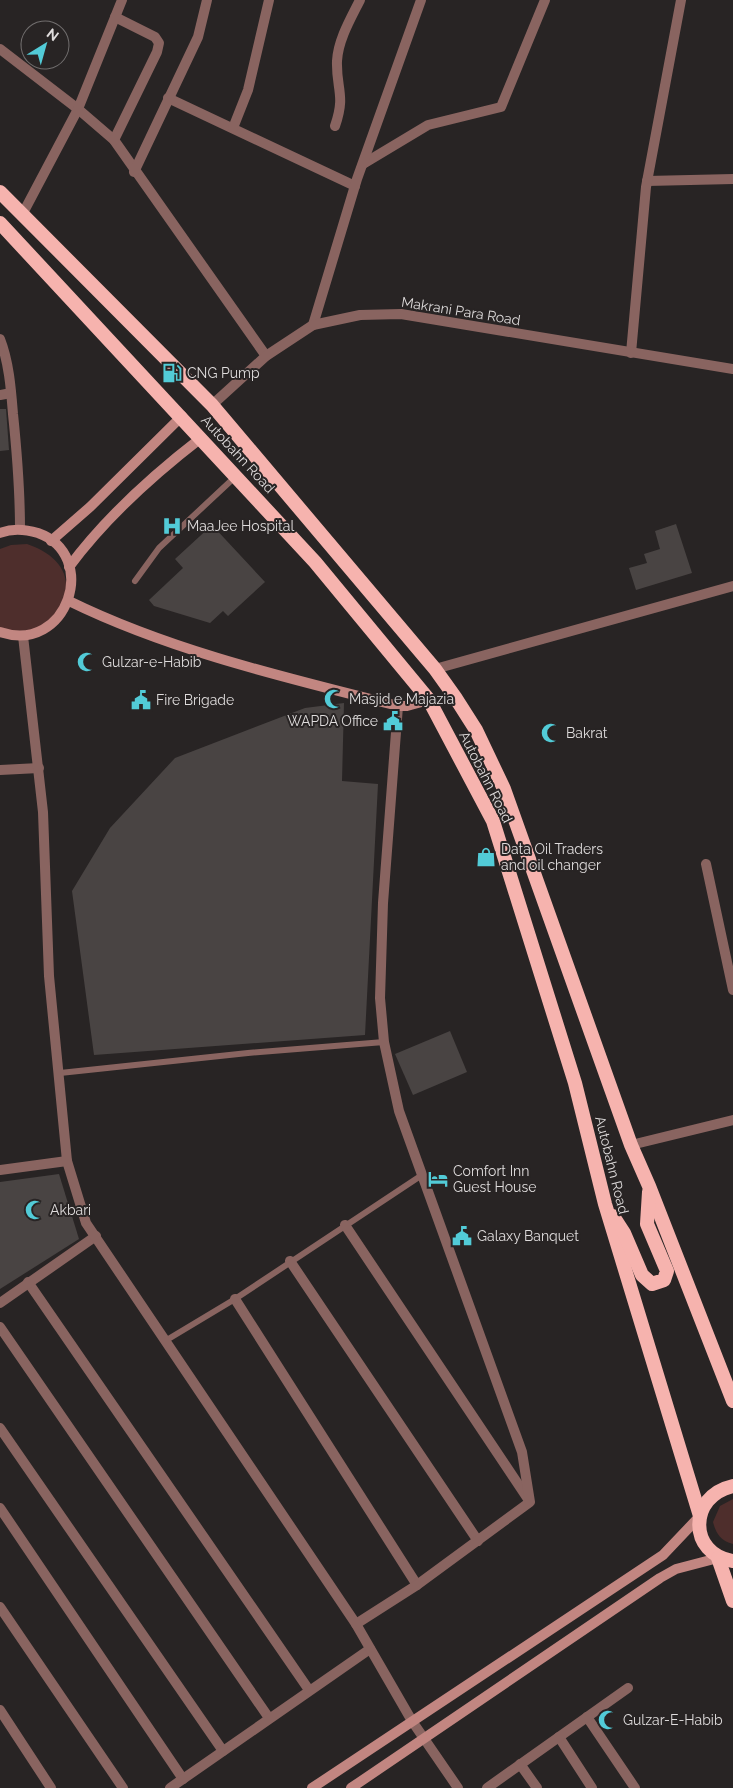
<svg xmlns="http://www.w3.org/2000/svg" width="733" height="1788" font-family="Raleway,sans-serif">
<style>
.green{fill:#4e2e2c}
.building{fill:#494443}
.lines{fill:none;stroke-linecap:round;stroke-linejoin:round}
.service{stroke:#896460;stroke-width:6}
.minor{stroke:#896460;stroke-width:10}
.tertiary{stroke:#896460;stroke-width:10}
.secondary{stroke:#c28681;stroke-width:10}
.trunk{stroke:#f6b3ae;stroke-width:14}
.labels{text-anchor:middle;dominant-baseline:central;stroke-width:4;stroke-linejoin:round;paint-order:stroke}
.street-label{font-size:14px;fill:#dfdcdc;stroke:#282424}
.poi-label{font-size:14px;fill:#dfdcdc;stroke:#282424;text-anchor:start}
</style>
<rect width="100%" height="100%" fill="#282424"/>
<g class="green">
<path d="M27 544C48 551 69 566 66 591 66 595 66 600 65 603 58 615 44 625 35 635L0 632V549L11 545Z"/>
<path d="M733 1499V1544C721 1541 716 1534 713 1522L720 1506Z"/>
</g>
<g class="building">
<polygon points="0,409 6,409 9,450 0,451"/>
<polygon points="676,524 692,573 636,590 629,568 647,563 644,554 660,549 655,531"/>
<polygon points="212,525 265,582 228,616 223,611 210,623 154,606 149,600 183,568 175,559"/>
<polygon points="344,703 342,781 378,784 365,1035 94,1055 72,891 110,828 175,758 305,708"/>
<polygon points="450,1031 467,1072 413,1095 395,1054"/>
<polygon points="59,1174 79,1239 0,1289 0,1182"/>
</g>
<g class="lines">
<g class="service">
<polyline points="135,581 159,548 235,477"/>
<polyline points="60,1073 248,1053 384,1042"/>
<polyline points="165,1341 235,1299 422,1175"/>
</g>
<g class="minor">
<polyline points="0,49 78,109 114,140 266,356"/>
<polyline points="168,98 355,186"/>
<path d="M335 126C346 95 336 89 337 61 338 40 351 18 360 0"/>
<polyline points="233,128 248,90 269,0"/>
<polyline points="114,140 157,52 159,43 155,37 115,17"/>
<polyline points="363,164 428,125 501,107 545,0"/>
<polyline points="134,172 198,37 207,0"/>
<polyline points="647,181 733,179"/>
<polyline points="22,215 78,109 122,0"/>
<polyline points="313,325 357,179 421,0"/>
<path d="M0 339C9 362 11 389 13 414 17 453 20 491 20 529"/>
<polyline points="631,353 646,187 681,0"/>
<polyline points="0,395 11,393"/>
<polyline points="435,669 733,586"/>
<polyline points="0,770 39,768"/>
<polyline points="706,864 733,990"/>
<polyline points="631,1145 733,1120"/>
<polyline points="0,1170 67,1161"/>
<polyline points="345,1225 528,1499"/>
<polyline points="290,1261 478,1541"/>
<polyline points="28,1282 309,1690"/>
<polyline points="235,1299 417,1585"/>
<polyline points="0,1303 96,1236"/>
<polyline points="0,1327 269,1718"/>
<polyline points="0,1428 223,1751"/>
<polyline points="0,1508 183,1779"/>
<polyline points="0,1607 123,1788"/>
<polyline points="356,1624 417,1585 530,1502 522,1452 399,1111 384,1042 380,998 383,903 398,706"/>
<polyline points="0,1710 51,1788"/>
<polyline points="587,1717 635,1788"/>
<polyline points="412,1721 458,1788"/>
<polyline points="559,1737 592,1788"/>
<polyline points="520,1764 537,1788"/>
<polyline points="170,1788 370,1649"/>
<polyline points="487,1788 628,1688"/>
</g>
<g class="tertiary">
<polyline points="212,405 266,356 313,325 360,315 401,314 733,369"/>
<polyline points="23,636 43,812 49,976 67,1161 86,1223 356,1624 412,1721"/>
</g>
<g class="secondary">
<path d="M0 533C12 528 25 529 38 533 100 555 68 655 0 632"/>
<polyline points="51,541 90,507 182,416"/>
<path d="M69 567C106 517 153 475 201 438"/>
<path d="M69 601C171 651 287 678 398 706H407L429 700"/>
<polyline points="312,1788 663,1555 700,1516"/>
<polyline points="351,1788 660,1578 676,1569 718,1558"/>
</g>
<g class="trunk">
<polyline points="0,192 212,405 435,669 455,697 476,730 504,789 631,1145 649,1186 733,1401"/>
<polyline points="0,223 315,562 429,700 493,821 575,1083 605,1204 700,1516"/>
<polyline points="613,1216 624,1233 642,1275 652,1284 664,1280 667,1271 647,1224 649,1192"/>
<path d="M733 1486C688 1496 688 1554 733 1561"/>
<polyline points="718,1558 733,1601"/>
</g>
</g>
<defs>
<symbol id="fuel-bare" viewBox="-9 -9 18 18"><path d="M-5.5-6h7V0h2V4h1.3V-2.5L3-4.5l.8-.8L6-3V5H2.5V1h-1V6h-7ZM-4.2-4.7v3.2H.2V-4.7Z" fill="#52cbd7" stroke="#282424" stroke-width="2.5" paint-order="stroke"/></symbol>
<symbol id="hospital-bare" viewBox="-9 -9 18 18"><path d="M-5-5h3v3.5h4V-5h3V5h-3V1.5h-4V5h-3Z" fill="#52cbd7" stroke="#282424" stroke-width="2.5" paint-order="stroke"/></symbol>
<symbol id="mosque-bare" viewBox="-9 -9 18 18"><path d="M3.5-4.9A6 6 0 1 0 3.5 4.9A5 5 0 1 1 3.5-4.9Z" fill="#52cbd7" stroke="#282424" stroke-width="2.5" paint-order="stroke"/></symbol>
<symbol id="civic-bare" viewBox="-9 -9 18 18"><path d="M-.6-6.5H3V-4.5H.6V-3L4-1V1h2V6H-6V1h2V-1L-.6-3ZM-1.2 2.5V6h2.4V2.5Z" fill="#52cbd7" stroke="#282424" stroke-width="2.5" paint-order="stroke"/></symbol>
<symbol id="shop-bare" viewBox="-9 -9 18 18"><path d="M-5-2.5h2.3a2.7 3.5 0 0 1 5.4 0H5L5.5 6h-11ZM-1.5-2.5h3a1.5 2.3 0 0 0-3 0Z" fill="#52cbd7" stroke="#282424" stroke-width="2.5" paint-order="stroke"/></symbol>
<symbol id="hotel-bare" viewBox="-9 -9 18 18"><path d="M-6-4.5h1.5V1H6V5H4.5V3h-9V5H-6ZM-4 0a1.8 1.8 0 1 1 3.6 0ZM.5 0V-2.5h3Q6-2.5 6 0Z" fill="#52cbd7" stroke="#282424" stroke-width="2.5" paint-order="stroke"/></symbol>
</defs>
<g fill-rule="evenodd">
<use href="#fuel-bare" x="158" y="359" width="28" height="28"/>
<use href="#hospital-bare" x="158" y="512" width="28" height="28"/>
<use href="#mosque-bare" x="73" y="648" width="28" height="28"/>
<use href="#mosque-bare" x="320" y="685" width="28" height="28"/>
<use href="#civic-bare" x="127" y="686" width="28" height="28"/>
<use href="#civic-bare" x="379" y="707" width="28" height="28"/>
<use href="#mosque-bare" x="537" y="719" width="28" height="28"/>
<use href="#shop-bare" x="472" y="843" width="28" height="28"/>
<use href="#hotel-bare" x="424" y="1165" width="28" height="28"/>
<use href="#mosque-bare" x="21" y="1196" width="28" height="28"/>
<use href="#civic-bare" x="448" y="1222" width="28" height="28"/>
<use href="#mosque-bare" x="594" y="1706" width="28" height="28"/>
</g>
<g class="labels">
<g class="street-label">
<text transform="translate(461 311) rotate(9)">Makrani Para Road</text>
<text transform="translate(238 454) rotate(47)">Autobahn Road</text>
<text transform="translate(486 777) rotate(63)">Autobahn Road</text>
<text transform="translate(612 1165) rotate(76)">Autobahn Road</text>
</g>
<g class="poi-label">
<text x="187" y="373">CNG Pump</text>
<text x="187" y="526">MaaJee Hospital</text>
<text x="102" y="662">Gulzar-e-Habib</text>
<text x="349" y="699">Masjid e Majazia</text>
<text x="156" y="700">Fire Brigade</text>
<text x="378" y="721" text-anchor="end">WAPDA Office</text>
<text x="566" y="733">Bakrat</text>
<text x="501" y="849">Data Oil Traders<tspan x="501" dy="16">and oil changer</tspan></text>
<text x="453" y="1171">Comfort Inn<tspan x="453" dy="16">Guest House</tspan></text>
<text x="50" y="1210">Akbari</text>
<text x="477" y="1236">Galaxy Banquet</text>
<text x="623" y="1720">Gulzar-E-Habib</text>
</g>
</g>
<g transform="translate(45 45) rotate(37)"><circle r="24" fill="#282424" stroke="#716e6e"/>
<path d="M0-4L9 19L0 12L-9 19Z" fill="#52cbd7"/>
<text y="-8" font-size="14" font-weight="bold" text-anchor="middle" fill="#dfdcdc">N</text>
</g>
</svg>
